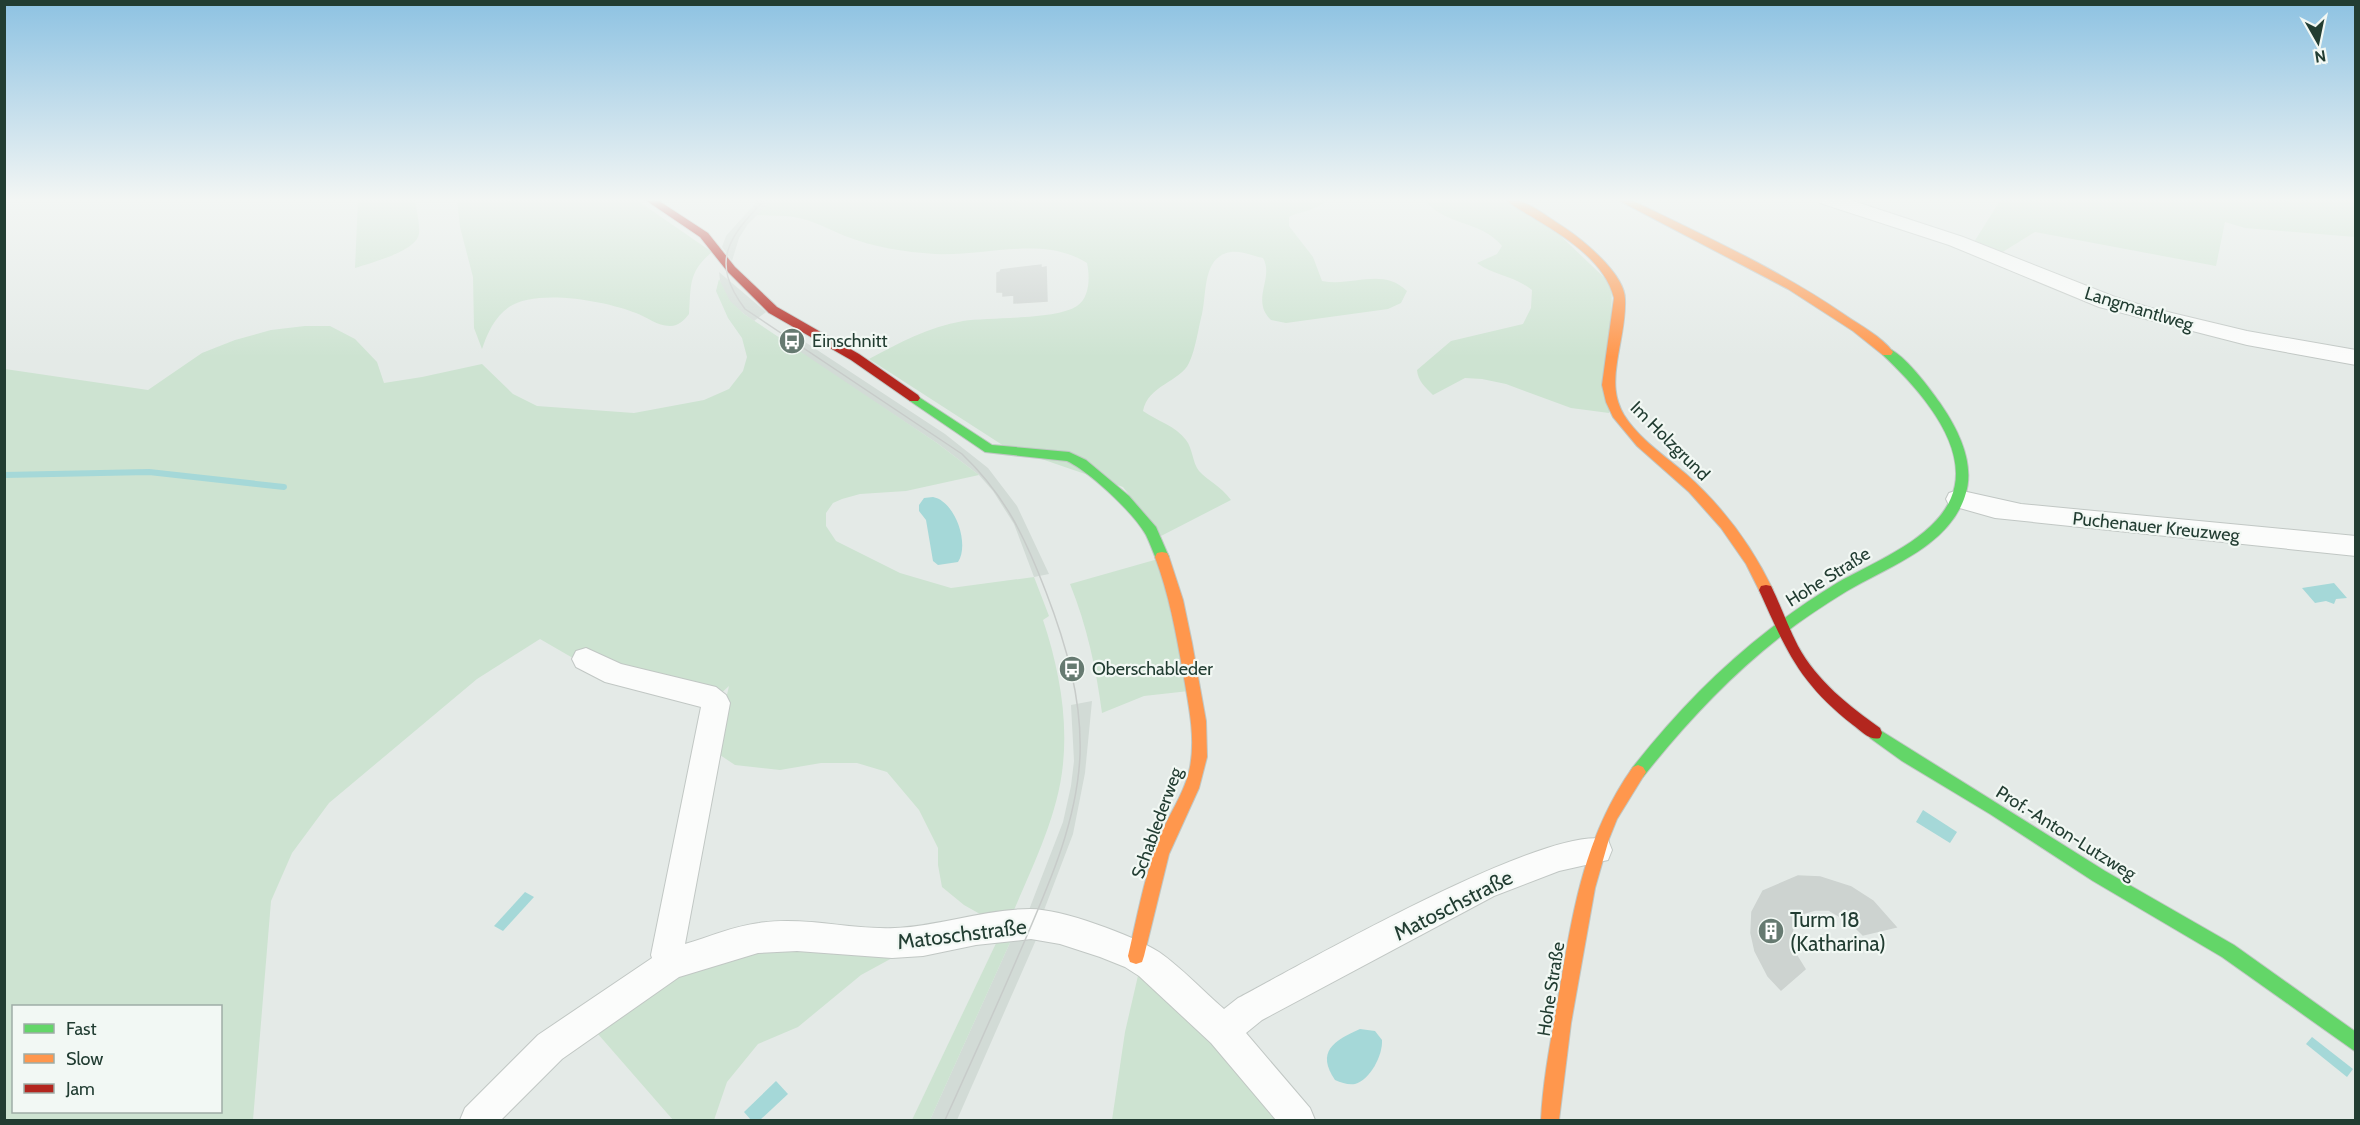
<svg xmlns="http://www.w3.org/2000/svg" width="2360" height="1125" font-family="Cabin,sans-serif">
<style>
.built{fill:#d2dbd6}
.green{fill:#cde3d1;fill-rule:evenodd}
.water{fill:#a5d8d8}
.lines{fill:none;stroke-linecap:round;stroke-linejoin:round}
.stream{stroke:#a5d8d8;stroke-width:6}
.building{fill:#cdd3d0;stroke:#cdd3d0;stroke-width:1.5}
.street-casing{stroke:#c1c7c4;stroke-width:2}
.fast-casing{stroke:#c0c7c4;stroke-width:2}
.slow-casing{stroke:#c0c7c4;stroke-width:2}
.jam-casing{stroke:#c0c7c4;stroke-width:2}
.street{fill:#fbfcfb;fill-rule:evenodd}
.fast{fill:#63d668;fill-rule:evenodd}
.slow{fill:#ff974d;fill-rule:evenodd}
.jam{fill:#b3261e;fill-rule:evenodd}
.tram{stroke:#c7cbc9;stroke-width:1.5}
.labels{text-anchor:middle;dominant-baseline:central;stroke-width:4.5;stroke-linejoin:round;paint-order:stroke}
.street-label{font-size:18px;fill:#223d32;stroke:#f2f8f4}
.poi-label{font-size:18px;fill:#223d32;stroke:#f2f8f4;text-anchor:start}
.near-street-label{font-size:21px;fill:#223d32;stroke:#f2f8f4}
.near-poi-label{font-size:21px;fill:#223d32;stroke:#f2f8f4;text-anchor:start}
</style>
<rect width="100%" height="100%" fill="#e4eae7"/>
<g class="built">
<polygon points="759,199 774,199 748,224 739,238 732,261 722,247 726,236"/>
<polygon points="719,272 766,312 754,321 744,314 730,302 721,288"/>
<polygon points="802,340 945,434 988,468 1017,506 1049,574 1034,577 1014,524 993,491 979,475 937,443 791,347"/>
<polygon points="1092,701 1085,773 1073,834 1041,918 1027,915 1063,822 1071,786 1074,761 1071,705"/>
<polygon points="1039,933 957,1120 930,1120 1013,936"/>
</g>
<g class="green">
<path d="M358 199H415C416 210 420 222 419 233 418 251 370 263 355 268Z"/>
<path d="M457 199H635L712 252C688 272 691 286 689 314 684 320 679 326 670 326 657 326 647 317 636 313 607 301 536 288 509 307 494 318 488 332 482 349L474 328 473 277 460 227Z"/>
<path d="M774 199H1328C1317 211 1303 210 1289 217V226L1313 257 1322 281C1353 287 1382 267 1407 291L1401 303 1388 309 1286 323 1271 320C1268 317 1264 312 1263 307 1259 290 1272 274 1263 258 1254 256 1241 251 1231 252 1202 256 1207 294 1202 314 1198 329 1196 348 1189 363 1180 382 1148 385 1143 411 1157 421 1176 426 1186 440 1193 449 1192 462 1199 471 1209 482 1220 485 1231 500L1161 536 1123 487 1004 446 869 359C899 343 928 327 963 321 990 317 1056 320 1077 306 1090 297 1090 277 1087 263 1043 235 983 257 935 254 904 252 873 247 845 236 828 229 813 220 794 217 782 215 769 216 757 215Z"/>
<path d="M1424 199H1506L1546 222 1612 285 1609 413 1571 408 1506 384 1482 379 1465 378 1433 395C1425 387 1418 381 1417 370L1451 341 1523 324 1531 308 1532 290C1513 275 1495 276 1477 263L1497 254 1502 246C1480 219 1445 227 1424 199Z"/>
<polygon points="2001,199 2355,199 2355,237 2245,228 2225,222 2216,266 2035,232 2001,253 1974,242"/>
<path d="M719 279 730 301 744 314 937 443 979 475 906 491 860 494 842 499 833 503 826 513V526L836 541 900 573 951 588 1034 577 1049 616 1043 620C1058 665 1068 715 1063 764 1058 816 1032 867 1012 915L987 918 964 905 942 887 938 865V848L919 810 887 772 857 763H821L780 770 735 765 714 751 729 686 706 707 578 661 540 639 477 679 329 803 292 853 271 901 253 1120H5V369L148 390 202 353 235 340 271 330 305 326H330L355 339 377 362 384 383 422 377 482 364 513 394 537 406 634 413 704 400 729 389 743 371 747 357 742 338 728 318 716 291ZM14 1006H220V1112H14Z"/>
<path d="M1158 559 1189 691 1144 696 1102 713C1096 668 1087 626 1070 584Z"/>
<polygon points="1013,936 930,1120 912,1120 999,937"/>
<polygon points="780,943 905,951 861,975 798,1027 758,1044 727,1082 714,1120 673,1120 591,1026 689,967"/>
<polygon points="1140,967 1256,1081 1290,1120 1112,1120 1125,1032"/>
</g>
<g class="water">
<path d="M933 497C955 501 970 544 958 562L938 565 933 561 926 520 919 511V505L924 498Z"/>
<polygon points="2334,583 2347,598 2336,599 2334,604 2326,601 2315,603 2302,588"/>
<polygon points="1923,810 1957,832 1950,843 1916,822"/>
<polygon points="525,892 534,897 503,931 494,926"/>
<path d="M1360 1029 1375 1031 1382 1040C1383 1055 1370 1080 1355 1084 1348 1085 1342 1083 1335 1080 1316 1052 1333 1041 1360 1029Z"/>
<polygon points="2312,1037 2353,1069 2347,1077 2306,1044"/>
<polygon points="776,1081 788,1094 760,1120 751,1120 744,1112"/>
</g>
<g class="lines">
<polyline class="stream" points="4,475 149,472 284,487"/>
</g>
<g class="building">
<polygon points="1041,265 1041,268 1046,267 1047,301 1014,303 1014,295 1003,296 1003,292 997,292 997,273 1000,272 1001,270"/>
<polygon points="1798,876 1820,877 1851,887 1873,901 1896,927 1863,935 1851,923 1829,910 1815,910 1801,914 1794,923 1791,937 1795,953 1805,969 1781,990 1768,976 1755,951 1751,933 1752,912 1763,891"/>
</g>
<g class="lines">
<defs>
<g id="street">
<polygon points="1817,199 1847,199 1963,237 2115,297 2151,308 2247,331 2356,350 2356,365 2247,345 2099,307 1949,245 1820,203"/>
<polygon points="1958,490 2021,504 2356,536 2356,556 1995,518 1949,505 1946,499 1949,493"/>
<path d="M586 648 621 664 716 687 726 695 730 703 685 944C709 937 734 926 759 923 805 916 850 930 895 928 941 926 985 909 1030 909 1062 909 1132 935 1159 952 1182 968 1203 991 1224 1009L1238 998C1299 966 1553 820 1608 840L1612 850 1608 860 1559 871 1494 896 1262 1020 1246 1033 1310 1108 1315 1120H1276L1211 1043 1139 976 1125 967 1100 957 1060 944 1031 939 976 945 923 956 892 958 797 951 758 953 679 977 562 1059 501 1120H460L465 1108 538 1035 652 958 651 955 701 707 605 682 576 667 572 659 576 651Z"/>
</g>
<g id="fast">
<path d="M1887 348C1904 353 1930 389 1940 403 1958 429 1976 464 1965 496 1949 546 1888 567 1847 591 1824 605 1801 620 1780 637 1728 678 1684 725 1643 777L1638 779 1633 777 1630 772 1633 767C1673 716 1718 669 1770 629 1791 613 1814 597 1837 583 1874 562 1934 539 1951 498 1973 447 1917 387 1883 355L1881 352 1883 349Z"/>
<path d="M914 394 992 445 1069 452 1086 460 1129 496 1156 527 1169 557 1167 561H1157C1153 552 1150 543 1146 535 1133 512 1090 472 1067 461L985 452 910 401 908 398 910 395Z"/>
<polygon points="1875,727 2105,871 2234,945 2356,1032 2356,1052 2222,957 2093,881 1990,814 1902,761 1870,738 1868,733 1870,728"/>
</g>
<g id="slow">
<path d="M1506 199C1527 199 1544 215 1562 226 1582 239 1625 274 1625 299 1626 320 1620 342 1617 362 1614 382 1614 398 1624 415 1639 439 1665 456 1686 474 1723 507 1752 546 1773 590L1771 594H1761L1746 564 1721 528 1689 492 1637 446 1613 417 1606 402 1602 385 1614 298C1605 262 1567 238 1537 220 1527 213 1514 208 1506 199Z"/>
<path d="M1616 199H1629C1703 235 1778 269 1845 315 1861 326 1882 337 1893 352L1891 355H1883L1853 331 1788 289Z"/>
<path d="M1162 552 1167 553 1169 557 1183 600 1192 643 1206 721 1207 757 1199 788 1169 854 1144 956 1142 962 1136 964 1130 962 1128 956C1137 918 1144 878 1158 842 1167 816 1185 794 1190 767 1196 735 1188 703 1183 672 1176 633 1169 594 1155 557L1157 553Z"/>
<path d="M1638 765 1643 767 1646 772 1617 819 1609 839 1595 888 1571 1023 1559 1120H1541C1543 1078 1552 1035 1559 993 1573 911 1584 836 1633 767Z"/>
</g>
<g id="jam">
<polygon points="644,199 656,199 708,233 735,267 777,307 859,354 918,395 920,398 918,401 910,401 851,360 769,313 727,271 700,237"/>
<path d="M1766 585 1771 586C1781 606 1788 627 1798 646 1817 681 1849 706 1880 728L1882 733 1880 738C1870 741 1861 731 1853 725 1799 683 1786 650 1759 590L1761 586Z"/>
</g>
</defs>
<use href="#street" class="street-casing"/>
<use href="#fast" class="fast-casing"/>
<use href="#slow" class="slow-casing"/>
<use href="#jam" class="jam-casing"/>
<use href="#street" class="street"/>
<use href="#fast" class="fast"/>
<use href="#slow" class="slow"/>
<use href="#jam" class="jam"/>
<path class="tram" d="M765 199C729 237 709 261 745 309L962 454C1005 495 1025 537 1046 592 1066 644 1082 699 1080 755 1077 825 1046 891 1019 954 995 1010 970 1065 945 1120"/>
</g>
<linearGradient id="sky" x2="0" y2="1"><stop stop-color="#8dc2e2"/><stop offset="0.56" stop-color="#f3f6f4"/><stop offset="1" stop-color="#f3f6f4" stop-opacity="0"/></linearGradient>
<rect width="2360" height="357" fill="url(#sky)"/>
<defs>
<symbol id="bus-disc" viewBox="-11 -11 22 22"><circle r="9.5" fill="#667a71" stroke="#f2f8f4"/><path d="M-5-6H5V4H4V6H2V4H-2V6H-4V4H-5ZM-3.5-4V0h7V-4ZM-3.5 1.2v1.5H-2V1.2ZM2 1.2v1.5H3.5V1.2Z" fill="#fff"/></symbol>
<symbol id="building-disc" viewBox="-11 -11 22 22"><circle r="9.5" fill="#667a71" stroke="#f2f8f4"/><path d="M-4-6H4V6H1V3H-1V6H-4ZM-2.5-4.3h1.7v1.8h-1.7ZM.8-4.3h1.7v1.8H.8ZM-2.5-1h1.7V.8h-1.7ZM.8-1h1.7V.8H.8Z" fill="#fff"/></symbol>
</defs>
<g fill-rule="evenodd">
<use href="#bus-disc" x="777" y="326" width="30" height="30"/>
<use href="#bus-disc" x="1057" y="654" width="30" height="30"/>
<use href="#building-disc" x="1756" y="916" width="30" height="30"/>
</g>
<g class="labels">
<g class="street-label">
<text transform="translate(2139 309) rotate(17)">Langmantlweg</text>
<text transform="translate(1670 441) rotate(45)">Im Holzgrund</text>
<text transform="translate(2156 527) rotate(6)">Puchenauer Kreuzweg</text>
<text transform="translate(1828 577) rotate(-32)">Hohe Straße</text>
<text transform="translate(1157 823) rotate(-70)">Schablederweg</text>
<text transform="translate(2066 833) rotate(32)">Prof.-Anton-Lutzweg</text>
<text transform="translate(1551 989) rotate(-81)">Hohe Straße</text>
</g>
<g class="poi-label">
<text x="812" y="341">Einschnitt</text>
<text x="1092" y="669">Oberschableder</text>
</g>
<g class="near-street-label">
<text transform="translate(1453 905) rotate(-27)">Matoschstraße</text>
<text transform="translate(962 934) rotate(-7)">Matoschstraße</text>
</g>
<g class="near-poi-label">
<text x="1790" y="919">Turm 18<tspan x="1790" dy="24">(Katharina)</tspan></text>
</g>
</g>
<rect width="2360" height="1125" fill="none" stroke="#223d32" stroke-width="12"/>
<rect x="12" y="1005" width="210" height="108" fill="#f2f8f4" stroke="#9fada6" stroke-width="1.5"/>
<rect x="24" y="1024" width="30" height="9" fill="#63d668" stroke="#9fada6" stroke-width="1.5"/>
<text x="66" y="1035" font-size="18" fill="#223d32">Fast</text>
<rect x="24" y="1054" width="30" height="9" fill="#ff974d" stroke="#9fada6" stroke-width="1.5"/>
<text x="66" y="1065" font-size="18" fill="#223d32">Slow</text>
<rect x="24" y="1084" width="30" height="9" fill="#b3261e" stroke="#9fada6" stroke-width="1.5"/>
<text x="66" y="1095" font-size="18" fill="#223d32">Jam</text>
<g transform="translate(2318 42) rotate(171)" stroke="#f2f8f4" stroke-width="4.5" paint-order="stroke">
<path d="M0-4.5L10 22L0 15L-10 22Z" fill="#223d32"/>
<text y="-9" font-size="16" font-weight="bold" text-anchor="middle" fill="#223d32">N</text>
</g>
</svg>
